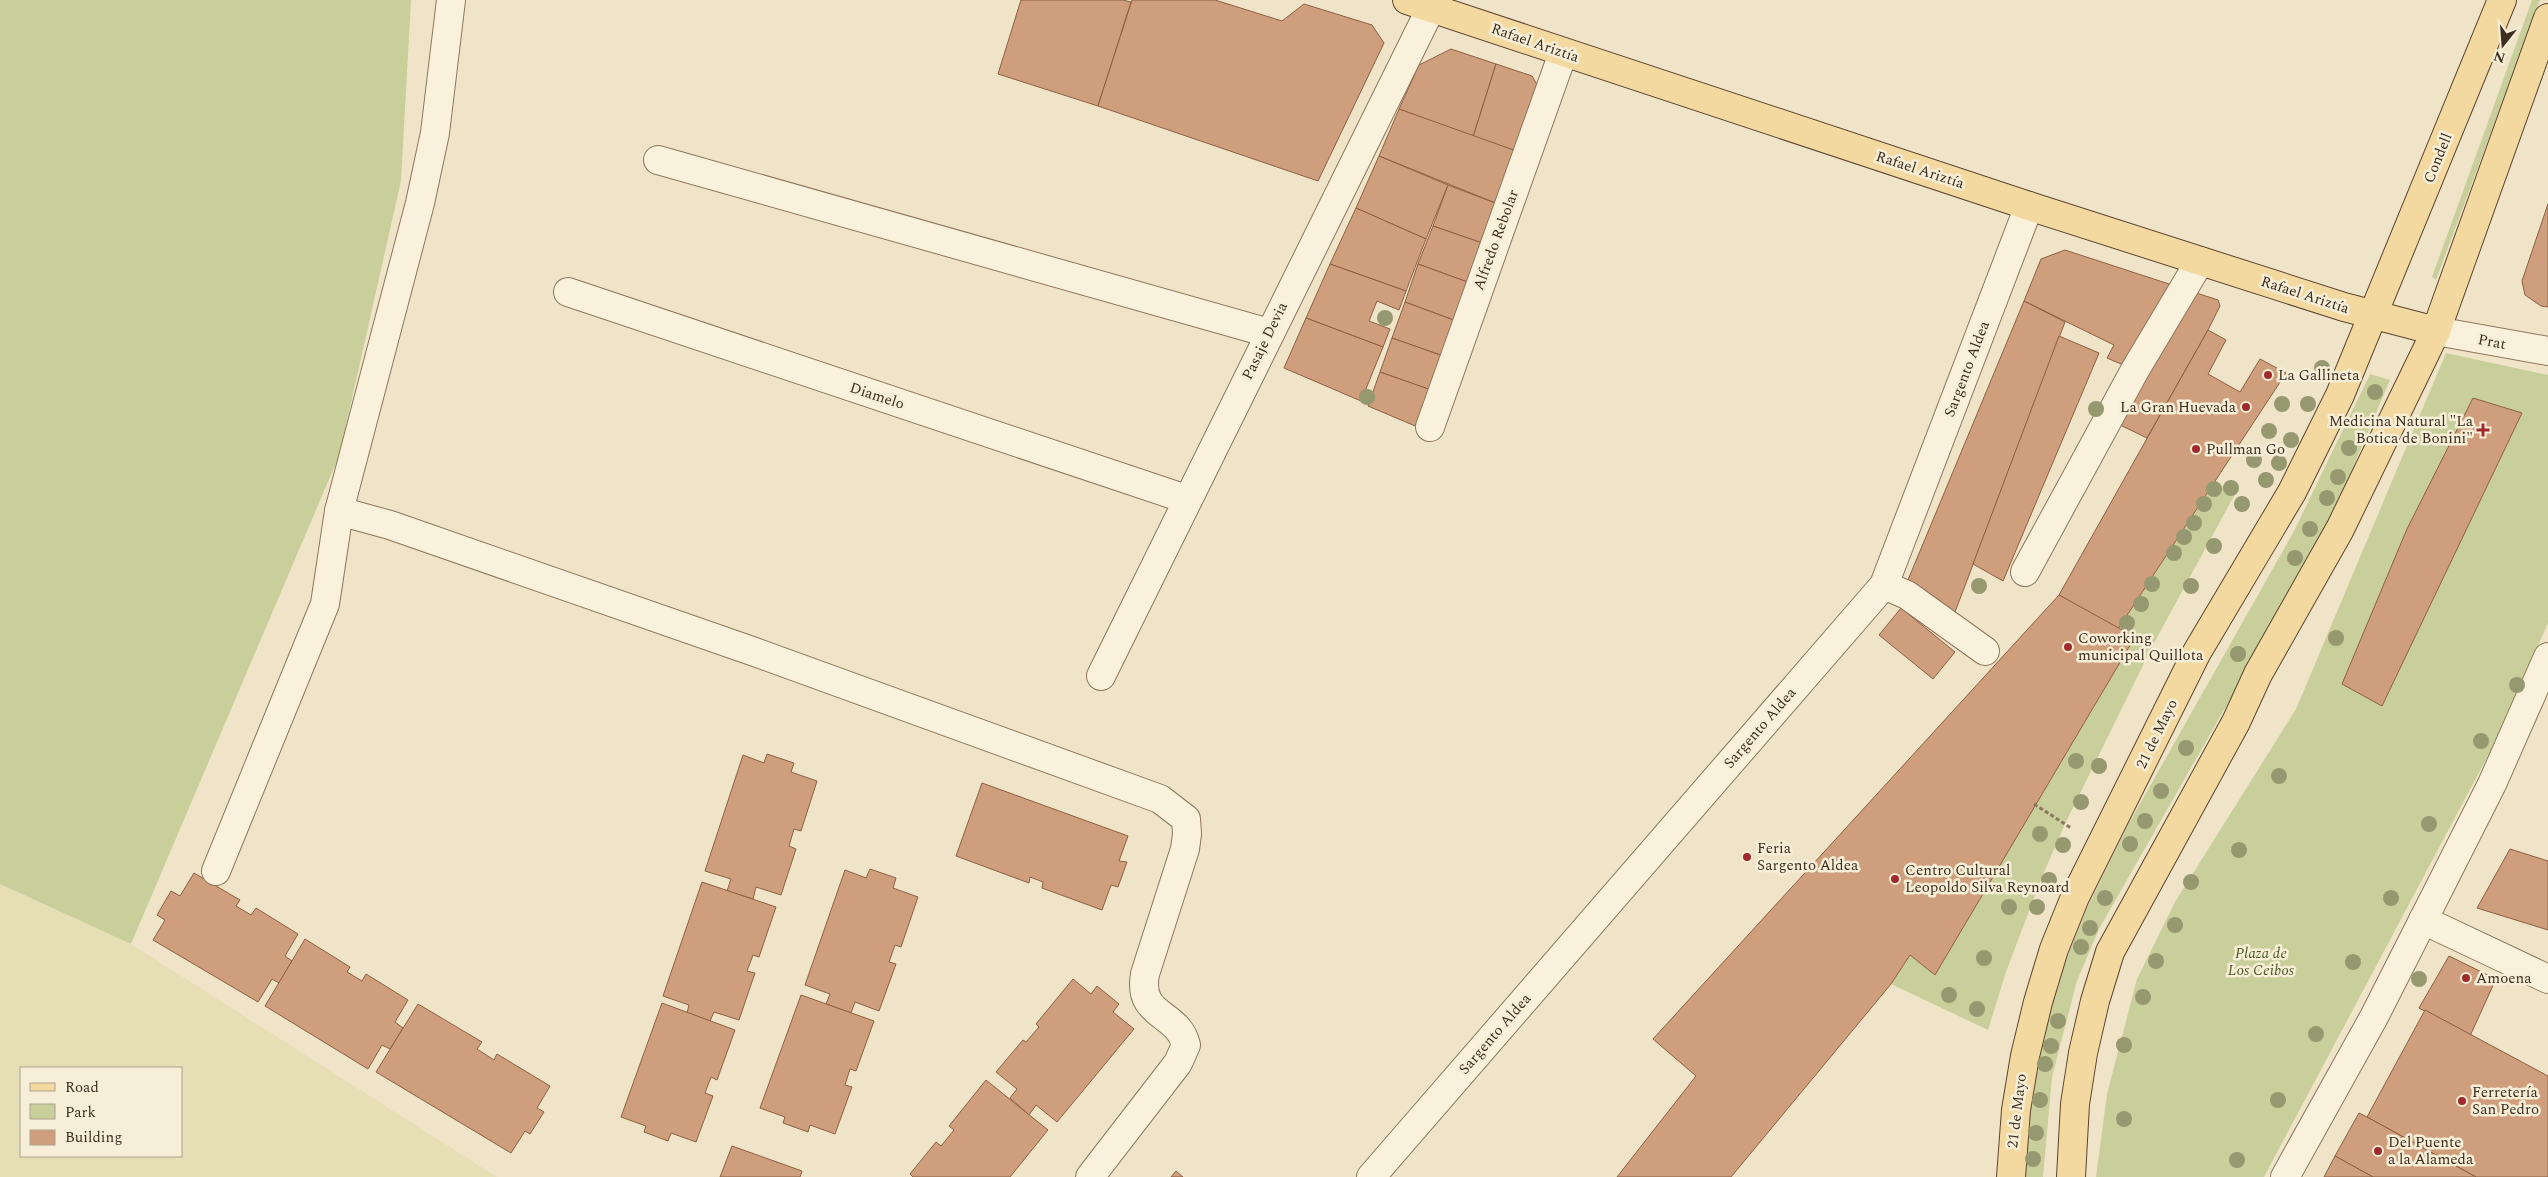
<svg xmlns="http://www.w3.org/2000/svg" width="2548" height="1177" font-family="Spectral,serif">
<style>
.farmland{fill:#e6deb5;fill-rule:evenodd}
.green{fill:#c9cf9b}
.building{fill:#cf9f7d;stroke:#8d5f41}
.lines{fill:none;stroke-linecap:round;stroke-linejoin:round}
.minor-casing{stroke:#8d765c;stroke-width:30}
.major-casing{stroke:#5b4430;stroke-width:30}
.path{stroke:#8d765c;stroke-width:3;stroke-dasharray:4 2.5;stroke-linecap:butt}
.minor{stroke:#faf1dc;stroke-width:28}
.major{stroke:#f3d9a0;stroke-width:28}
.tree{fill:#96986f}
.poi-dot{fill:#9e2a2b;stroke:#f7eed8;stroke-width:2}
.labels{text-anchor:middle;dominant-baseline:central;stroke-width:5;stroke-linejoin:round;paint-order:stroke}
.street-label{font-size:15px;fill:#3d2e20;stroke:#f7eed8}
.poi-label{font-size:15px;fill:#3d2e20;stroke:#f7eed8;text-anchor:start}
.park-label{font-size:15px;font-style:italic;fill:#4d5a26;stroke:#f7eed8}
</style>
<rect width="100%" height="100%" fill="#f0e4c8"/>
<path class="farmland" d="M0 884 131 944 497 1177H0ZM21 1068H181V1156H21Z"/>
<g class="green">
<polygon points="0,0 411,0 401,181 339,456 131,944 0,884"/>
<polygon points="2532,0 2540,0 2436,280 2432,277"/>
<polygon points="2446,353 2548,375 2548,623 2500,733 2264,1177 2096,1177 2107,1094 2137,979 2175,902 2296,709"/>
<polygon points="2370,374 2390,380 2325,533 2099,929 2077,981 2052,1077 2043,1177 2022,1177 2025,1120 2050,998 2086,910 2128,825 2294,531"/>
<polygon points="2215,482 2235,494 2154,643 2065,824 2042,877 2006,972 1988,1030 1891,984 1910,955 1935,975 2135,637 2118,629"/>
</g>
<g class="building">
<polygon points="1021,0 1123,0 1131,2 1098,106 998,74"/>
<polygon points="1132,0 1215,0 1282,21 1304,4 1372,25 1384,43 1318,181 1098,106"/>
<polygon points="1451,49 1496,64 1473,137 1399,109 1419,65"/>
<polygon points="1496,64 1532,76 1542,93 1522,153 1473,137"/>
<polygon points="1399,109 1522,153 1503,206 1379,156"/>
<polygon points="1379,156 1448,185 1426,239 1356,208"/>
<polygon points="1448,185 1503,206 1488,245 1433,226"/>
<polygon points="2548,204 2548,307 2541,306 2525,295 2522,281"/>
<polygon points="1356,208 1426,239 1406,291 1330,264"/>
<polygon points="1433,226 1488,245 1473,284 1418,264"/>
<polygon points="2065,250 2218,300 2220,306 2208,330 2147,438 2118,424 2135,370 2107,358 2114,345 2024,301 2041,259"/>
<polygon points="1330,264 1406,291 1399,310 1377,301 1369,321 1390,329 1383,347 1306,318"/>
<polygon points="1418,264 1473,284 1459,322 1405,302"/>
<polygon points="2024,301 2065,322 1955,612 1908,580"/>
<polygon points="1405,302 1459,322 1446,357 1392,338"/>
<polygon points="1306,318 1383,347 1361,401 1284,368"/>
<polygon points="2208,330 2226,340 2208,374 2240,392 2260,359 2286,373 2118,629 2059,595"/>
<polygon points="2059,336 2099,353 2003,581 1973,564"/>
<polygon points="1392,338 1446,357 1434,391 1380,372"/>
<polygon points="1380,372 1434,391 1420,428 1368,406"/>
<polygon points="2473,398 2522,413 2382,706 2342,684 2407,529"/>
<polygon points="2059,595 2135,637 1935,975 1910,955 1891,984 1731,1177 1617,1177 1696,1076 1653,1039"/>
<polygon points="1901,608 1955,652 1933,679 1879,635"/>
<polygon points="767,754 794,763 791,772 817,781 801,831 794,829 789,846 796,849 781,895 756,887 753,899 727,891 731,879 705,871 743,755 764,763"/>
<polygon points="982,783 1128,836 1119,861 1127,862 1118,887 1111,885 1102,910 1042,888 1043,882 1030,877 1029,883 956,856"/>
<polygon points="2510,849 2548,861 2548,930 2477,908"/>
<polygon points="870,869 896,878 893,888 918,897 901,947 895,945 889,962 896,964 879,1011 855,1002 851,1013 826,1004 830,994 805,985 845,870 866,878"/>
<polygon points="194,873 240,900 236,906 251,915 256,908 298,934 285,956 292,961 279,983 272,979 258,1002 153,940 165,920 157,915 171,891 180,896"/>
<polygon points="702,882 776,907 759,957 753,955 747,971 755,973 739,1020 714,1012 710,1021 687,1013 689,1005 663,996"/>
<polygon points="305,939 350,967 347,972 362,981 366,974 408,1000 395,1022 403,1028 390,1049 382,1045 368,1069 265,1006"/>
<polygon points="2449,956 2496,979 2470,1036 2419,1008"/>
<polygon points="1073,979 1091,994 1097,986 1119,1004 1113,1012 1134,1029 1057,1122 1036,1105 1029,1115 1010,1098 1017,1089 996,1072 1023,1040 1026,1042 1039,1027 1036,1024"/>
<polygon points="801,995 874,1021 856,1071 850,1069 845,1085 852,1087 835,1134 810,1125 808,1132 783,1123 785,1117 760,1108"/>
<polygon points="662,1003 735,1030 717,1080 711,1077 705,1093 713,1096 696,1142 671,1133 668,1141 644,1132 646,1126 621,1117"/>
<polygon points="418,1004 482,1042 477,1049 494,1060 497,1054 550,1086 537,1108 544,1112 530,1134 525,1131 511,1153 376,1072"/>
<polygon points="2425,1010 2548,1076 2548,1177 2476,1177 2367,1117"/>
<polygon points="986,1080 1048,1130 1010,1177 913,1177 910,1174 936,1142 941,1146 954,1130 949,1126"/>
<polygon points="2359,1113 2367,1117 2476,1177 2373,1177 2335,1156"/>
<polygon points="732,1146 802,1171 800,1177 720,1177"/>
<polygon points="2335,1156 2373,1177 2324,1177"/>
<polygon points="1176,1171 1183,1177 1171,1177"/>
</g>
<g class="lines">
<defs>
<g id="minor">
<polyline points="658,160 1269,333"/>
<polyline points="568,292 1186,499"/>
<polyline points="2436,331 2548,351"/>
<polyline points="1430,427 1563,53"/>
<path d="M339 511 390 525 752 651 1160 799 1186 819 1187 834 1185 849 1145 974C1137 1018 1178 1011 1186 1045L1178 1063 1090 1177"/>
<polyline points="2025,572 2135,370 2200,261"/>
<polyline points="1884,585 1907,595 1985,651"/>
<polyline points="1101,676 1431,8"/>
<polyline points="216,871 325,604 339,511 420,203 435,133 451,0"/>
<polyline points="2423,920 2548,979"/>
<polyline points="1371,1177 1884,585 2029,206"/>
<polyline points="2285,1177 2374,1017 2492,784 2548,657"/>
</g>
<g id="major">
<polyline points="1407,0 2029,206 2344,307 2436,331"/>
<polyline points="2011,1177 2016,1110 2025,1056 2038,1002 2054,949 2075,897 2197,652 2292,492 2340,395 2502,0"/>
<polyline points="2071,1177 2075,1104 2083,1053 2095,1001 2110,952 2236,722 2258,674 2340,529 2436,331 2548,18"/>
</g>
</defs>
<use href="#minor" class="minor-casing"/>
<use href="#major" class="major-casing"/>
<polyline class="path" points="2034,804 2071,828"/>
<use href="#minor" class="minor"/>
<use href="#major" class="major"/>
</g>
<g class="tree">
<circle cx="1385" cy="318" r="8"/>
<circle cx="2322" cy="368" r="8"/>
<circle cx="2375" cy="392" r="8"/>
<circle cx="1367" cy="397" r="8"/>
<circle cx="2282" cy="404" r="8"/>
<circle cx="2308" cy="404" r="8"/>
<circle cx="2096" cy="409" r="8"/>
<circle cx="2269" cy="431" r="8"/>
<circle cx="2291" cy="440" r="8"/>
<circle cx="2349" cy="448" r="8"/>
<circle cx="2254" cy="460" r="8"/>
<circle cx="2279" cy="463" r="8"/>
<circle cx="2338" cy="477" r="8"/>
<circle cx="2266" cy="480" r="8"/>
<circle cx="2231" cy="488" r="8"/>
<circle cx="2214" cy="489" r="8"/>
<circle cx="2327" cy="498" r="8"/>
<circle cx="2204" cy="504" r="8"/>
<circle cx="2242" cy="504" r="8"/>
<circle cx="2194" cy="523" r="8"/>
<circle cx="2310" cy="529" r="8"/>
<circle cx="2184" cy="537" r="8"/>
<circle cx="2214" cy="546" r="8"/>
<circle cx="2174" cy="553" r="8"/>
<circle cx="2295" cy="558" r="8"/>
<circle cx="2152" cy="584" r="8"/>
<circle cx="1979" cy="586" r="8"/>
<circle cx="2191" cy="586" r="8"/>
<circle cx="2141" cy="604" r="8"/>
<circle cx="2127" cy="623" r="8"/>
<circle cx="2336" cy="638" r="8"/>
<circle cx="2238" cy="654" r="8"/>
<circle cx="2517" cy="685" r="8"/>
<circle cx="2481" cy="741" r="8"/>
<circle cx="2186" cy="748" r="8"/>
<circle cx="2076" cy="761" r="8"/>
<circle cx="2099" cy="766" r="8"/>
<circle cx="2279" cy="776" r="8"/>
<circle cx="2161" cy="791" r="8"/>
<circle cx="2081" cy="802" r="8"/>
<circle cx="2145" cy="821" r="8"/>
<circle cx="2429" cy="824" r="8"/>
<circle cx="2040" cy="834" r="8"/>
<circle cx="2130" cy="844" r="8"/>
<circle cx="2063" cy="845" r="8"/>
<circle cx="2239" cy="850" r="8"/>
<circle cx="2049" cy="880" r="8"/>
<circle cx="2191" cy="882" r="8"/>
<circle cx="2105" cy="898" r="8"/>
<circle cx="2391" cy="898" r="8"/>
<circle cx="2009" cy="907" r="8"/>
<circle cx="2037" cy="907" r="8"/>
<circle cx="2175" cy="925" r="8"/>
<circle cx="2090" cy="928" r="8"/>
<circle cx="2081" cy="947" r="8"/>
<circle cx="1984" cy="958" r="8"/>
<circle cx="2156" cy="961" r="8"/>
<circle cx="2353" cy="962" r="8"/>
<circle cx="2419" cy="979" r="8"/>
<circle cx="1949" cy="995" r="8"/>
<circle cx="2143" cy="997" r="8"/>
<circle cx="1977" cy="1009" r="8"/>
<circle cx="2058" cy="1021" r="8"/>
<circle cx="2316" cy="1034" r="8"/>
<circle cx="2124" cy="1045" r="8"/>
<circle cx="2051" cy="1046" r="8"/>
<circle cx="2045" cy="1064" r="8"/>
<circle cx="2040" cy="1100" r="8"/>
<circle cx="2278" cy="1100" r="8"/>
<circle cx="2124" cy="1119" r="8"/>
<circle cx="2036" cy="1133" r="8"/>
<circle cx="2033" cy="1159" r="8"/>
<circle cx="2237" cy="1160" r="8"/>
</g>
<g class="poi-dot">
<circle cx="2268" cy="375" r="5"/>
<circle cx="2246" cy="407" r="5"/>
<path d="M2480.5 422.5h5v5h5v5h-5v5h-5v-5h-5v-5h5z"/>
<circle cx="2196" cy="449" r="5"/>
<circle cx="2068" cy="647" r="5"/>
<circle cx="1747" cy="857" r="5"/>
<circle cx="1895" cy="879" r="5"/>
<circle cx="2466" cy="978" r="5"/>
<circle cx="2462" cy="1101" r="5"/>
<circle cx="2378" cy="1151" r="5"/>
</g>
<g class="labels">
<g class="street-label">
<text transform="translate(1535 43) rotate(19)">Rafael Ariztía</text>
<text transform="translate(2438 158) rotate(-68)">Condell</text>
<text transform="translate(1920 170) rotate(18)">Rafael Ariztía</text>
<text transform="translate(1496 240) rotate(-70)">Alfredo Rebolar</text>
<text transform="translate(2305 295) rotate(18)">Rafael Ariztía</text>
<text transform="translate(1265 341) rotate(-64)">Pasaje Devia</text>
<text transform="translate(2492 342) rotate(11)">Prat</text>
<text transform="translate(1967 369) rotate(-69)">Sargento Aldea</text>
<text transform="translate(877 396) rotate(18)">Diamelo</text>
<text transform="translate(1760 728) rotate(-49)">Sargento Aldea</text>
<text transform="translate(2157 734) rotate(-64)">21 de Mayo</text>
<text transform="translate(1495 1034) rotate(-49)">Sargento Aldea</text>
<text transform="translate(2017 1111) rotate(-83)">21 de Mayo</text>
</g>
<g class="poi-label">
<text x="2278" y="375">La Gallineta</text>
<text x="2236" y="407" text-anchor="end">La Gran Huevada</text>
<text x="2473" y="421" text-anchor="end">Medicina Natural "La<tspan x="2473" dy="17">Botica de Bonini"</tspan></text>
<text x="2206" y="449">Pullman Go</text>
<text x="2078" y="638">Coworking<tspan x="2078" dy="17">municipal Quillota</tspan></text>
<text x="1757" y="848">Feria<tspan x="1757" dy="17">Sargento Aldea</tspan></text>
<text x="1905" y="870">Centro Cultural<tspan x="1905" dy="17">Leopoldo Silva Reynoard</tspan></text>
<text x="2476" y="978">Amoena</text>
<text x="2472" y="1092">Ferretería<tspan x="2472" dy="17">San Pedro</tspan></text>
<text x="2388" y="1142">Del Puente<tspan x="2388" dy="17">a la Alameda</tspan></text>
</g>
<g class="park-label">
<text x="2261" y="953">Plaza de<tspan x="2261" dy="17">Los Ceibos</tspan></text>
</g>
</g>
<rect x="20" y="1067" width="162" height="90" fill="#f7eed8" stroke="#ada18e"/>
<rect x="30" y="1083" width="25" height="8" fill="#f3d9a0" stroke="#ada18e"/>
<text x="65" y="1092" font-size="15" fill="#3d2e20">Road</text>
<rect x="30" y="1104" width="25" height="15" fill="#c9cf9b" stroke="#ada18e"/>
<text x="65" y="1117" font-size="15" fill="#3d2e20">Park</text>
<rect x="30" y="1130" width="25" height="15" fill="#cf9f7d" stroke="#ada18e"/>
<text x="65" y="1142" font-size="15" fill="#3d2e20">Building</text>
<g transform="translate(2503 45) rotate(197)" stroke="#f7eed8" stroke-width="4" paint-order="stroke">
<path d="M0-4L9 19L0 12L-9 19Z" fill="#3d2e20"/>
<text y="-8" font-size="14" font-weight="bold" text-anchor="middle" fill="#3d2e20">N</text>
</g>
</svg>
